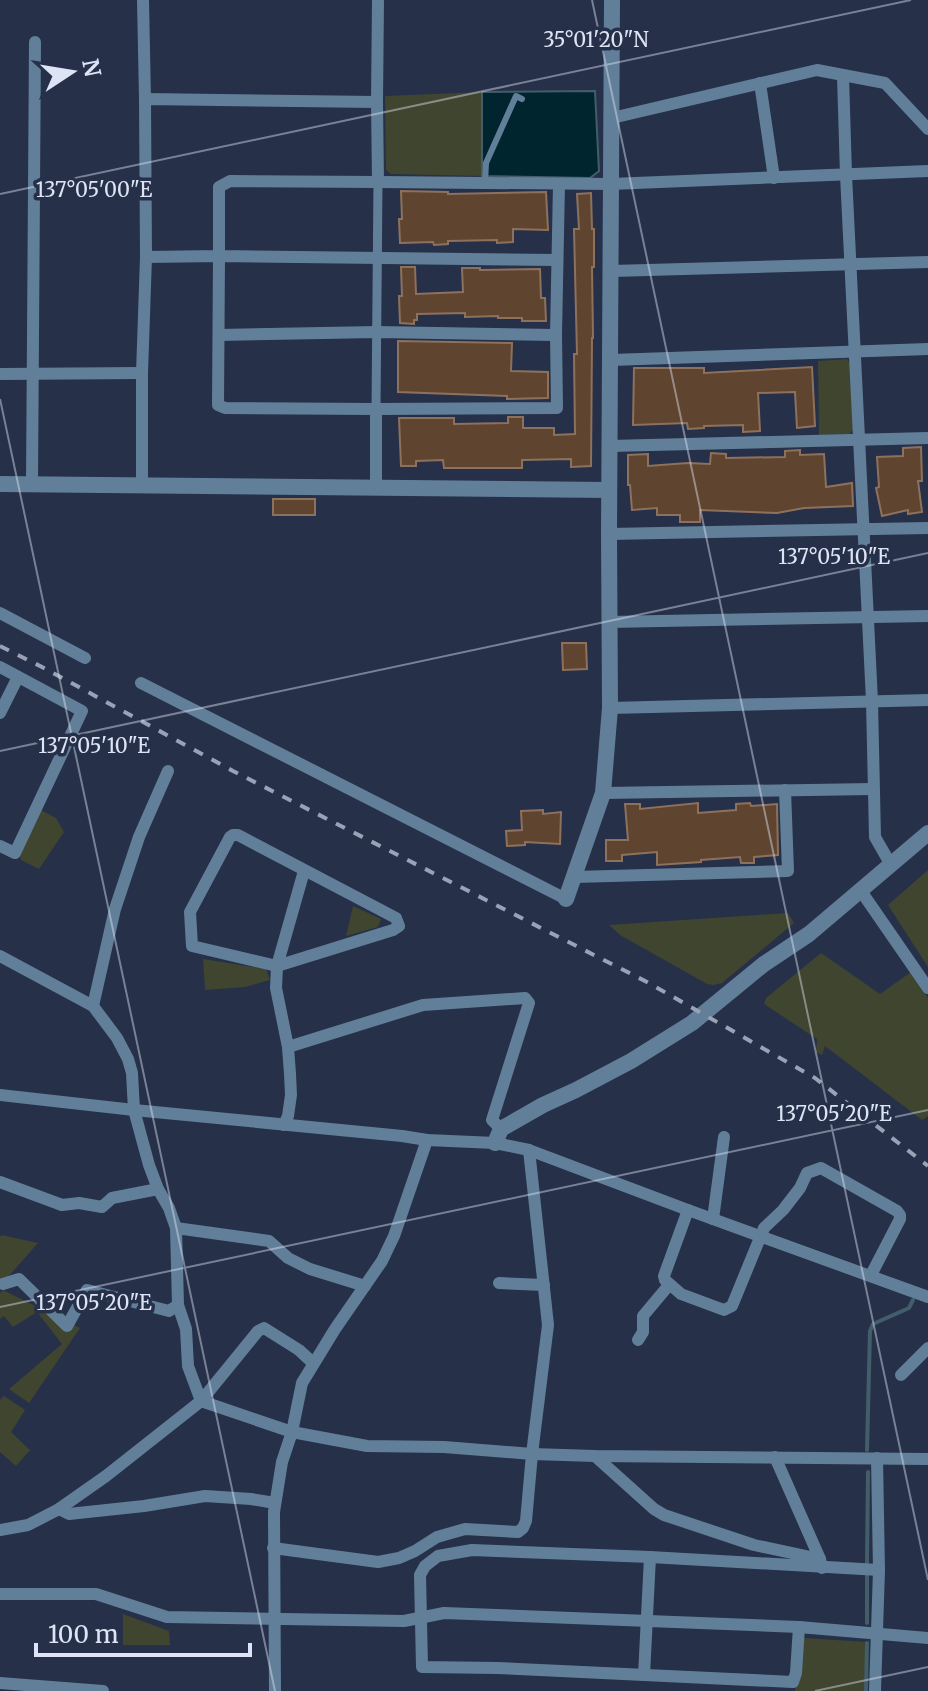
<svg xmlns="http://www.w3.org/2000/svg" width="928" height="1691" font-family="Merriweather,serif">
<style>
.green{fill:#3f452f}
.water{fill:#00252f;stroke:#425e6a;stroke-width:2}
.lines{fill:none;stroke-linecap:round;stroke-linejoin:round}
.stream{stroke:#425e6a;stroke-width:4}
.building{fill:#5f4430;stroke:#8e715c;stroke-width:2}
.service{stroke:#627f9a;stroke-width:6}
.pedestrian{stroke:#627f9a;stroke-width:9}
.minor{stroke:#627f9a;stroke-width:12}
.tertiary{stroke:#627f9a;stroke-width:16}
.rail{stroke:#9aa2b6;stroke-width:4;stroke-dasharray:10 10;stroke-linecap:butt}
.ticks{fill:none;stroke:#dde4f5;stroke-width:2;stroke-opacity:0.45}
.ticks-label{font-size:20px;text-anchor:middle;fill:#dde4f5;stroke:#263049;stroke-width:7;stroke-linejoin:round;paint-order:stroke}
</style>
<rect width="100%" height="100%" fill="#263049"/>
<g class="green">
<polygon points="482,92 482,176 391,174 386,170 385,96"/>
<polygon points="847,359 850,364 853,430 849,434 819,435 818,361"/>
<polygon points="41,810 56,818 64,832 39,869 21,860 19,852"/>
<polygon points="928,870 928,967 888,905"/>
<polygon points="353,906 381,919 378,927 346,936"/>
<polygon points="788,913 794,923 722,983 713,985 707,984 620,935 609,925"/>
<polygon points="821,953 880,994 911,972 928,998 928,1116 922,1120 825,1046 822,1055 816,1052 817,1039 764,1004 766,998"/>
<polygon points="203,959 266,969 270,980 245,987 205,990"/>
<polygon points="2,1235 38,1243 0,1286 0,1237"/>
<polygon points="3,1290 80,1328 29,1403 9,1389 62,1344 37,1312 13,1327 4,1316 0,1319 0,1293"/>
<polygon points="4,1396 25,1410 11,1432 30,1450 16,1466 0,1452 0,1400"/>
<polygon points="123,1614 169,1631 170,1645 123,1645"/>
<polygon points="804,1638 867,1642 865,1691 795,1691 797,1645"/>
</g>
<polygon class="water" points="595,91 599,171 590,178 482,176 482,92"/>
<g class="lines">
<g class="stream">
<polyline points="867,1450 870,1331 873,1324 909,1308 913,1300"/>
<polyline points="867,1565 868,1472"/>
<polyline points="867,1623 867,1573"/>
<polyline points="866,1691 867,1643"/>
</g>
</g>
<g class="building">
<polygon points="401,191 448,192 448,194 546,192 548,230 513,229 513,242 497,243 497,240 448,241 448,244 434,245 433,242 400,243 399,219 402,219"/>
<polygon points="591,193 592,229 594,229 594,267 592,267 593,338 592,338 591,466 571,467 571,459 522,460 522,468 444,468 443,460 416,461 416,466 401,466 399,418 454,418 454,424 508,423 508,417 523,417 523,428 554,428 554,435 575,434 574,354 577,354 574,229 579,229 577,194"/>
<polygon points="401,267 415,267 416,294 463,292 462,268 480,268 480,270 540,269 541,298 545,298 546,321 522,321 522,318 498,318 498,316 465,317 465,313 417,314 417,320 414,320 414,324 400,323 399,296 402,296"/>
<polygon points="398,341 512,343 511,371 548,372 548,398 507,399 507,396 398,392"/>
<polygon points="812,367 815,426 797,428 795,392 758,393 760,431 743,432 743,425 704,426 704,428 688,429 687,423 633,425 634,368 704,368 704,373"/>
<polygon points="921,447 922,481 918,481 922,512 908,514 908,510 882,516 876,488 879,487 877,457 903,456 903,448"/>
<polygon points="800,450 800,455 824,454 826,487 852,483 853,506 804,508 777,513 700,510 700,522 680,522 680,515 657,515 657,508 632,510 630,485 628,485 628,455 648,454 648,466 688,463 710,464 711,453 726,454 726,458 785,457 785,451"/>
<rect x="273" y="499" width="42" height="16"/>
<polygon points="562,643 586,643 587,669 563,670"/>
<polygon points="698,803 698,813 736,810 736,804 750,803 751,806 777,804 778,855 754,857 754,863 741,863 740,857 701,860 701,862 657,865 657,852 622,855 622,861 606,861 606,840 628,840 625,804 640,804 640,809"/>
<polygon points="543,810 543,814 561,812 560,844 525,842 525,845 507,846 506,831 522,830 521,811"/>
</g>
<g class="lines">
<polyline class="service" points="485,183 486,163 516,96 522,99"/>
<polyline class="pedestrian" points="376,409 378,182"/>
<g class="minor">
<polyline points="143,0 145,99"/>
<polyline points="843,76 846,175 872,701 875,837 891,865"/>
<polyline points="760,83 774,178"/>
<polyline points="377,102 378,0"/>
<polyline points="612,118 817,70 885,83 928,129"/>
<polyline points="378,182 611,184 928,171"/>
<polyline points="612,271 928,262"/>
<polyline points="219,335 377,332 556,335"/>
<polyline points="611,360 928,349"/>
<polyline points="0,374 142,373"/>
<polyline points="376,409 557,408 556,335 559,184"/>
<polyline points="610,446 928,438"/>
<polyline points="32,483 35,42"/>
<polyline points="142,486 142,373 146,257"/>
<polyline points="376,488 376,409 225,408 218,405 219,256 146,257 145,99 377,102 378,182 230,181 219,187 219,256 557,260"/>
<polyline points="609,534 928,528"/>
<polyline points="0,613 85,658"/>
<polyline points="609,622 928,616"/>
<polyline points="0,667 82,711 15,853 0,846"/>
<polyline points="141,683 566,899"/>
<polyline points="610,708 928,700"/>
<polyline points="0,713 18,677"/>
<polyline points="603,793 873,789"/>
<polygon points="233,835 238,835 396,918 399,926 393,930 277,966 192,946 190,912 230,837"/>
<polyline points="574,877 788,871 785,790"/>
<polyline points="861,891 928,988"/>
<polyline points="0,956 93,1006 117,1038 128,1059 132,1073 134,1110 149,1165 158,1189 169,1208 176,1228 178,1305 186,1329 188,1366 201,1401"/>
<polyline points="93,1006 115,909 139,837 168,771"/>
<polyline points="288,1047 423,1005 525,998 529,1003 492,1120 501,1129"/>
<polyline points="0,1095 134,1110 402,1136 427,1140 495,1143 529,1150 688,1210 928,1297"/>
<polyline points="284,1125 288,1116 291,1095 290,1074 288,1047 276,988 277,966 304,871"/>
<polyline points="0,1182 62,1205 79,1203 102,1207 112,1198 158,1189"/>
<polyline points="688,1210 664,1276 665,1280 681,1294 724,1310 732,1306 764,1228 783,1210 800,1188 807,1173 821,1168 897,1211 900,1215 900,1219 871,1275"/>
<polyline points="713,1219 724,1137"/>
<polyline points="176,1228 269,1241 288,1258 310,1269 365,1286"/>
<polyline points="499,1283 544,1285"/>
<polyline points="3,1284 19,1279 67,1326 87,1290 169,1311 178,1305"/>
<polyline points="638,1340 643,1332 643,1316 669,1285"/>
<polyline points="901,1375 928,1348"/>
<polyline points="201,1401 292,1432 367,1446 444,1447 532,1454 595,1456 928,1459"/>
<polyline points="595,1456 654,1509 664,1515 754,1545 820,1559 822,1568"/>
<polyline points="775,1457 820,1559"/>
<polyline points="59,1509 69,1514 144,1506 205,1496 251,1499 275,1503"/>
<polyline points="0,1530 28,1525 59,1509 106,1476 201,1401 258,1331 264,1328 299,1350 313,1363"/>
<polyline points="273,1548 378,1562 399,1558 415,1551 437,1537 465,1529 518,1532 523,1528 526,1521 532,1454 548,1325 529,1150"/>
<polyline points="0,1594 96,1594 167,1617 404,1621 444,1613 799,1627 928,1638"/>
<polyline points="799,1627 796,1673 793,1682 497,1668 422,1667 420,1575 425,1566 438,1556 472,1550 650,1557 879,1570"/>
<polyline points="644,1675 650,1557"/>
<polyline points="0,1683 103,1691"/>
<polyline points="275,1691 274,1512 282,1462 292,1432 302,1383 335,1329 382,1261 394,1236 427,1140"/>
<polyline points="875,1691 879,1570 877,1458"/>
</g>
<g class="tertiary">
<polyline points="0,484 609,490"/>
<polyline points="566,899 603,793 610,708 609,534 612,0"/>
<polyline points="495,1143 501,1129 543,1105 576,1090 631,1061 692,1023 764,964 809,934 928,833"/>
</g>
<polyline class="rail" points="0,646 42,667 233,771 647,982 815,1078 928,1166"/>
</g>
<path class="ticks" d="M592 0 928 1580M0 194 911 0M0 399 275 1691M0 751 928 553M0 1307 928 1110M815 1691 928 1667"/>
<g class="ticks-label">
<text x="596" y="47">35°01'20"N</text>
<text x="94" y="197">137°05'00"E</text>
<text x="834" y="564">137°05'10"E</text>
<text x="94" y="753">137°05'10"E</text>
<text x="834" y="1121">137°05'20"E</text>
<text x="94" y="1310">137°05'20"E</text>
</g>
<g transform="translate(72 72) rotate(78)" stroke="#263049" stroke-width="6" paint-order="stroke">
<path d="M0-6L14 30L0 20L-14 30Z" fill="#dde4f5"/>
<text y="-12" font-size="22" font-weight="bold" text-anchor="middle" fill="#dde4f5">N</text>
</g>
<path d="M36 1643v12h214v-12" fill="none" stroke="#dde4f5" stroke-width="4"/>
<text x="48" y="1643" font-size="24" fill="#dde4f5" stroke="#263049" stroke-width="6" paint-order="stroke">100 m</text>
</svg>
